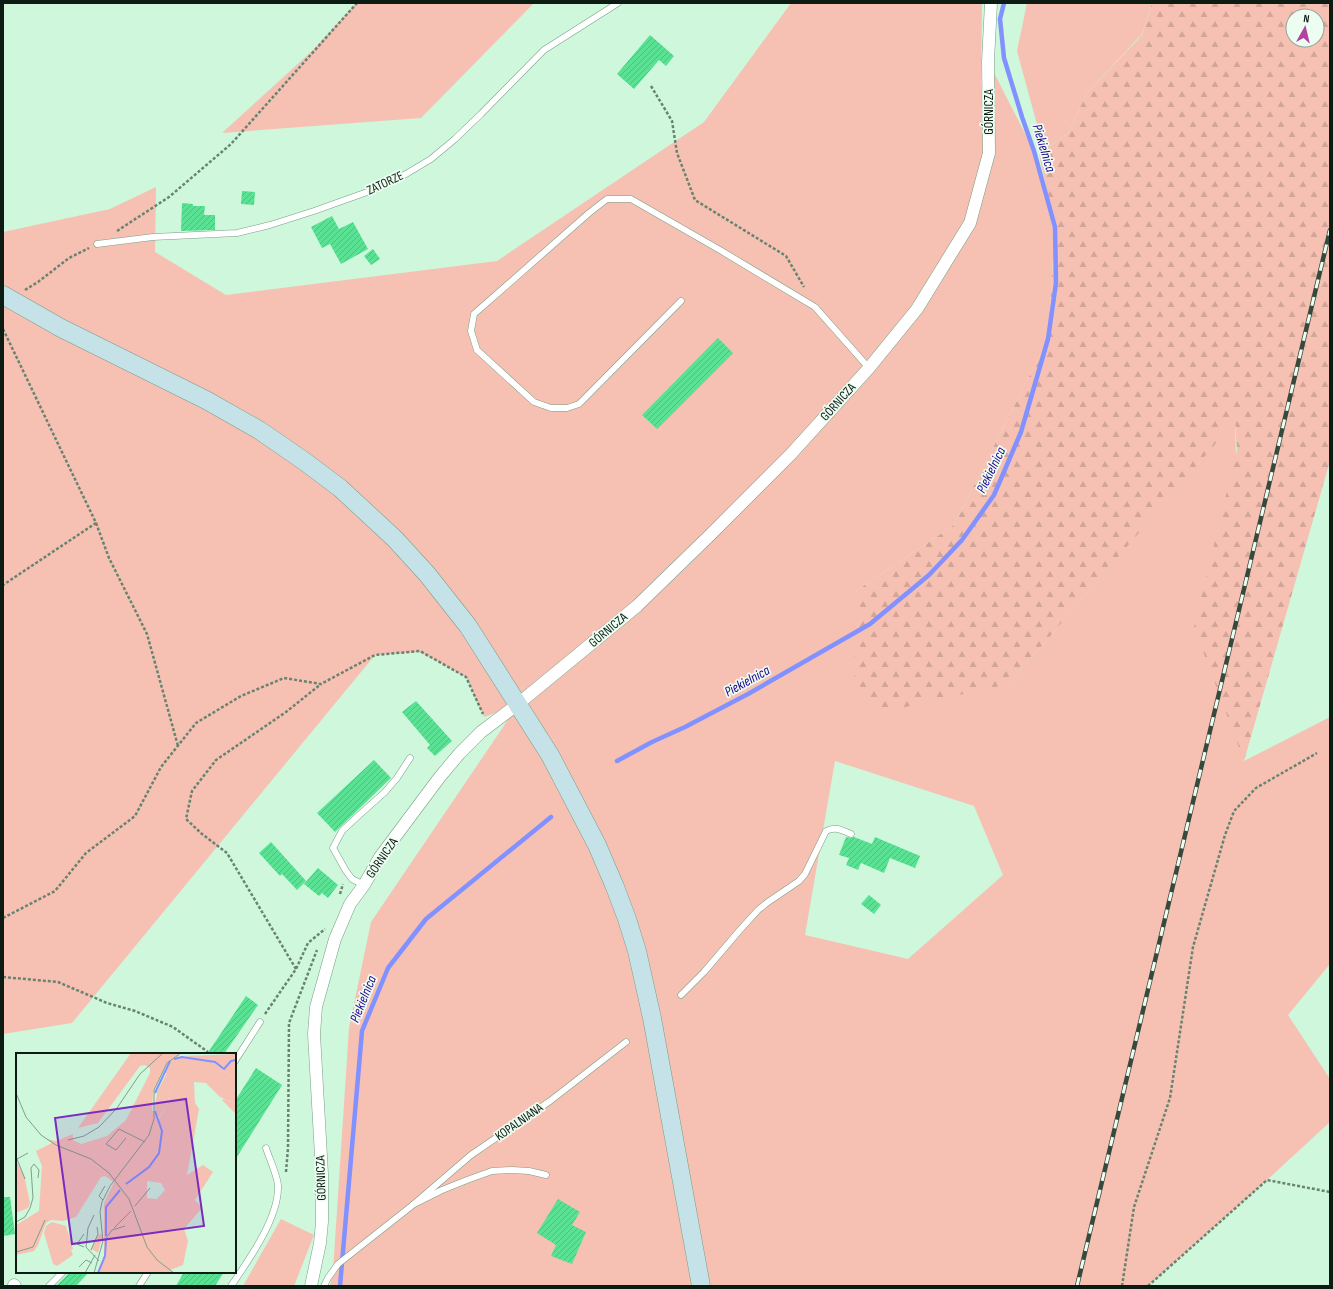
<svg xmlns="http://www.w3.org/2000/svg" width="1333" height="1289" font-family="'Sofia Sans Condensed',sans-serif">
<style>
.green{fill:#f6c1b3;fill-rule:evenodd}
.forest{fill:url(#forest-firs);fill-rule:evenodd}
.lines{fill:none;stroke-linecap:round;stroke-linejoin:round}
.stream{stroke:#8191ff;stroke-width:4.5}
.building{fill:url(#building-hatch)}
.lane-casing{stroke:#799e85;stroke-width:7}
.street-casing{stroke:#799e85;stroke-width:13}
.secondary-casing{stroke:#799e85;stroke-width:19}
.path{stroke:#688370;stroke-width:2.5;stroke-dasharray:3 2;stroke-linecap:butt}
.lane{stroke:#fff;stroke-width:6}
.street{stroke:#fff;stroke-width:12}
.secondary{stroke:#c5e2e8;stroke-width:18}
.rail-casing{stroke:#364a3c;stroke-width:4.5}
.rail{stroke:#edfdf2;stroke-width:3;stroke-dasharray:9;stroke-linecap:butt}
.labels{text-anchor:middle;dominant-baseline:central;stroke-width:3.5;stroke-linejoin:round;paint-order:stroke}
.street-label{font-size:13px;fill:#0d1c12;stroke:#edfdf2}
.water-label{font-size:14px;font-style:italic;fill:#22048e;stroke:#edfdf2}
.inset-river{fill:none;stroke:#8191ff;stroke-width:2}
.inset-road{fill:none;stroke:#819f8b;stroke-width:1}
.view{fill:#7b2cbf;fill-opacity:0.15;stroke:#7b2cbf;stroke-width:2}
.inset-edge{fill:none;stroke:#0d1c12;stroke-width:2}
</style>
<defs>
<pattern id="forest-firs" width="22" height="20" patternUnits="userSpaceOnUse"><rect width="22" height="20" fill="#f6c1b3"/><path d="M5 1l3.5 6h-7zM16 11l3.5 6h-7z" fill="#d2a599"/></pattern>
<pattern id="building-hatch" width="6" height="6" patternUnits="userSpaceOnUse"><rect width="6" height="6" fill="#5ae194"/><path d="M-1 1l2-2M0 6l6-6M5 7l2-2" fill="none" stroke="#4dc07f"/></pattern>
</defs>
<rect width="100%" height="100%" fill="#cef7db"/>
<g class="green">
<polygon points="356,3 534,3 421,118 222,133 312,51"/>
<path d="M791 3H982L981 84 988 148V61L1034 151 1055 227 1048 339 954 525 856 591 1009 684 1235 420 1244 761 1330 717V964L1288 1015 1330 1079V1122L1267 1180 1148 1286H330L333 1271 349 1028 371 922 518 705 484 717 466 677 420 652 375 655 72 1023 3 1034V232L110 209 156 187 155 252 226 295 497 261 704 122ZM835 761 974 806 1003 875 908 959 805 935Z"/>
<polygon points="1027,3 1152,3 1142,34 1087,93 1068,133 1044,150 1017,51"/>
<polygon points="281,1219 314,1235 294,1286 243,1286"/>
</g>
<path class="forest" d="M1152 3H1330V461L1244 761 1194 627 1237 450 1235 421 1009 684 887 711 854 688 856 591 954 525 1048 339 1055 227 1039 154 1068 133 1087 93 1142 35ZM1293 16H1317V40H1293Z"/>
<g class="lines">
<g class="stream">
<polyline points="617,761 652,742 685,727 748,694 870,624 929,575 962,540 994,495 1021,432 1048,339 1056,283 1055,227 1034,151 1022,117 1004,58 1000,19 1004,3"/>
<polyline points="340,1286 362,1031 388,968 426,919 551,817"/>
</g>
</g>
<g class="building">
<polygon points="650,35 674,56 666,66 659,60 634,89 617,74"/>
<polygon points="242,191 255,192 254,205 241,204"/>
<polygon points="182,203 193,204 193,206 205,206 204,215 215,215 215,230 181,231"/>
<polygon points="332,216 339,229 353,222 368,249 341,264 330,244 322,248 311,227"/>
<polygon points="373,249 380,259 371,265 364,256"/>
<polygon points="718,338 733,353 657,429 642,415"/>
<polygon points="416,701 452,741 435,756 427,748 430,745 402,712"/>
<polygon points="374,760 391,778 335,832 317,813"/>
<polygon points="846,837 851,838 854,837 872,844 875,837 920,856 915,868 890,858 884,873 861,863 858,870 846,865 849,858 839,855"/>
<polygon points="271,842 306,881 297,890 282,874 280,876 259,853"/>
<polygon points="318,868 338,885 328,898 322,893 319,896 304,884"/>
<polygon points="869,895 881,905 874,914 861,904"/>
<polygon points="246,996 258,1005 224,1054 207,1054"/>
<polygon points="256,1068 282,1085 235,1160 235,1101"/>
<polygon points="3,1197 10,1197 15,1234 3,1236"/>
<polygon points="558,1199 580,1212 572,1225 586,1232 572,1264 551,1256 556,1245 537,1233"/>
<polygon points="70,1272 89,1272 76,1286 56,1286"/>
<polygon points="184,1272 224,1272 215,1286 176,1286"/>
</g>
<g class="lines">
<defs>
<g id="lane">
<polyline points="97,244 153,237 237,233 270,225 314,211 370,191 406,174 431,159 455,139 481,114 544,50 618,3"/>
<polyline points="681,301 579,404 567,408 551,408 534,402 477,350 471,331 474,314 589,213 607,199 631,199 720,250 815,307 869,368"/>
<polyline points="364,885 352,879 346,871 333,848 342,831 357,817 385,792 397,778 410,758"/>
<path d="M681 995 704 972 739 931 758 910 768 902 799 881 805 874 826 831C835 826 842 830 851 834"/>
<polyline points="235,1061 260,1022"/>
<polyline points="414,1204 471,1155 550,1101 626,1042"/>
<polyline points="49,1286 63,1272"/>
<polyline points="139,1286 148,1272"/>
<path d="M231 1286C248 1261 279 1218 278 1186 278 1177 269 1158 266 1148"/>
<polyline points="324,1286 328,1278 338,1264 414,1204 442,1190 467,1180 492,1171 512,1170 529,1171 546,1175"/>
</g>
<g id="street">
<polyline points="14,1285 15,1286"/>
<polyline points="311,1286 320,1243 322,1222 322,1174 314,1034 316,1007 335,939 350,904 364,885 380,857 439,778 459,754 481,732 518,704 637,606 709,536 791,454 869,368 917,309 970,223 989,153 988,61 991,3"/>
</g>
<polyline id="secondary" points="3,295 61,328 206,400 259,430 304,461 340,488 395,539 427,574 468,626 550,755 597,845 615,887 627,919 637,951 652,1018 701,1286"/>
</defs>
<use href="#lane" class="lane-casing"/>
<use href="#street" class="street-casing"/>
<use href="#secondary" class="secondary-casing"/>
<g class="path">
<polyline points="651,86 672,121 677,153 695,200 786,256 804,287"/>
<polyline points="117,231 169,197 231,144 357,3"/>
<polyline points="25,290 38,282 69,258 89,248"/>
<polyline points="3,329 96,523 3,585"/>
<polyline points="96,523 109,558 147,634 178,746"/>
<polyline points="340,894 343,884"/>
<polyline points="3,918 55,891 86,853 135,816 161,767 196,723 241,696 284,678 321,684 375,655 420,651 466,677 483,714"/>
<polyline points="296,969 227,853 202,834 186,819 192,791 216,760 286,712 321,684"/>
<polyline points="3,977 58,982 107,1003 135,1011 173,1027 208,1052"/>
<polyline points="265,1014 296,969 308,943 325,929"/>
<polyline points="286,1172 288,1148 289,1023 317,950"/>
<polyline points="1122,1286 1134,1207 1170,1098 1193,947 1225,835 1234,811 1256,788 1317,753"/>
<polyline points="1148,1286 1267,1180 1330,1192"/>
</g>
<use href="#lane" class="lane"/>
<use href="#street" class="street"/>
<use href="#secondary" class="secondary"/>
<defs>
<polyline id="rail" points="1077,1286 1330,230"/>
</defs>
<use href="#rail" class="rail-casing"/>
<use href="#rail" class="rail"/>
</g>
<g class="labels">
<g class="street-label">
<text transform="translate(989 112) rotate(-90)">GÓRNICZA</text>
<text transform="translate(385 183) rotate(-25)">ZATORZE</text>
<text transform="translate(838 402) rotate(-48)">GÓRNICZA</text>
<text transform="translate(608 630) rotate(-40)">GÓRNICZA</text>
<text transform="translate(382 858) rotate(-56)">GÓRNICZA</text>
<text transform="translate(519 1122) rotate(-35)">KOPALNIANA</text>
<text transform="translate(321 1178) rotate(-92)">GÓRNICZA</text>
</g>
<g class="water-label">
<text transform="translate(1044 148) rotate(73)">Piekielnica</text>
<text transform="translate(991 470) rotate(-64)">Piekielnica</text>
<text transform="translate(747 681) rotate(-29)">Piekielnica</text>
<text transform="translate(363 999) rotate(-68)">Piekielnica</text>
</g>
</g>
<g transform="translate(16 1053)">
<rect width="220" height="220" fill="#cef7db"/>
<path d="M115 0H164L151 10 137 38 136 59 137 57 146 72V83L140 103 166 89 171 122 187 112 197 119 179 147 186 155 168 176 172 188 167 212 154 217 158 220H81L88 203V150L99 127 96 128 89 123 85 124 60 164 47 168 35 167 30 170 22 192 18 198 0 202V172L23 158 26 113 20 98 36 90 30 86 40 88 57 81V87L65 91 91 83 110 67 134 20V15L129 12 124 13 82 70 62 75ZM131 128 145 130 149 137 141 146 131 145ZM220 1V27L197 9 169 3ZM151 20 156 30 151 52 143 65 139 56 141 39ZM220 36V51L204 44 213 39ZM36 169 50 173 57 196 55 197 57 202 41 213 37 211 28 180 30 173ZM83 181 87 182 82 200 76 196Z" fill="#f6c1b3" fill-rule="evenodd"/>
<path d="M160 3 197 9 220 27V36L204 44 190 30 178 29 179 50 183 56 171 122 165 110 166 89 147 118 136 122 132 121 131 111 140 103 146 84 143 66 151 52 156 30 149 19 154 7ZM208 46 220 51V61L206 47Z" fill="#f6c1b3"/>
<path d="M0 107 8 122 14 150 12 155 0 160Z" fill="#f6c1b3"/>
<path class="inset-river" d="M158 6 166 4 199 9 208 16 215 8 220 7M139 40 154 8M110 131 133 114 143 100 146 78 139 58M90 183V154L104 137M82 220 89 203 90 187"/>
<path class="inset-road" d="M0 40 10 64 25 82 40 92 75 106 93 120 113 146 131 194 141 207 158 220M110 85 100 97 90 91 103 76 129 89M52 87 68 83 83 74 101 55 124 21 147 0M1 106 9 126M1 106 12 100M87 147 83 143 89 133M119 153 134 135M0 169 9 164 14 155 17 145 15 115 18 111 23 117 22 125M98 175 115 158M88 188 96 177 109 173M68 194 61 191 68 181M70 194 72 175 78 162M70 194 83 208M75 197 82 181 81 174M0 199 17 194 29 167M63 214 70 207 76 210M69 220 79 202M78 220 87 188 84 159 86 149 94 133 133 82 138 66V37L151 10 165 0"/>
<path class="view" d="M170 46 188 173 56 191 39 65Z"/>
<rect width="220" height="220" class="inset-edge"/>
</g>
<rect width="1333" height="1289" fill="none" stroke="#0d1c12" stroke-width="8"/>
<g transform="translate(1305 28) rotate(8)"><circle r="19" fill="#edfdf2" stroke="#93a398"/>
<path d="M0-3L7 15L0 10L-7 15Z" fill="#b343a0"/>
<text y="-6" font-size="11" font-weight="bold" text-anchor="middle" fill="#0d1c12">N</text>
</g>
</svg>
